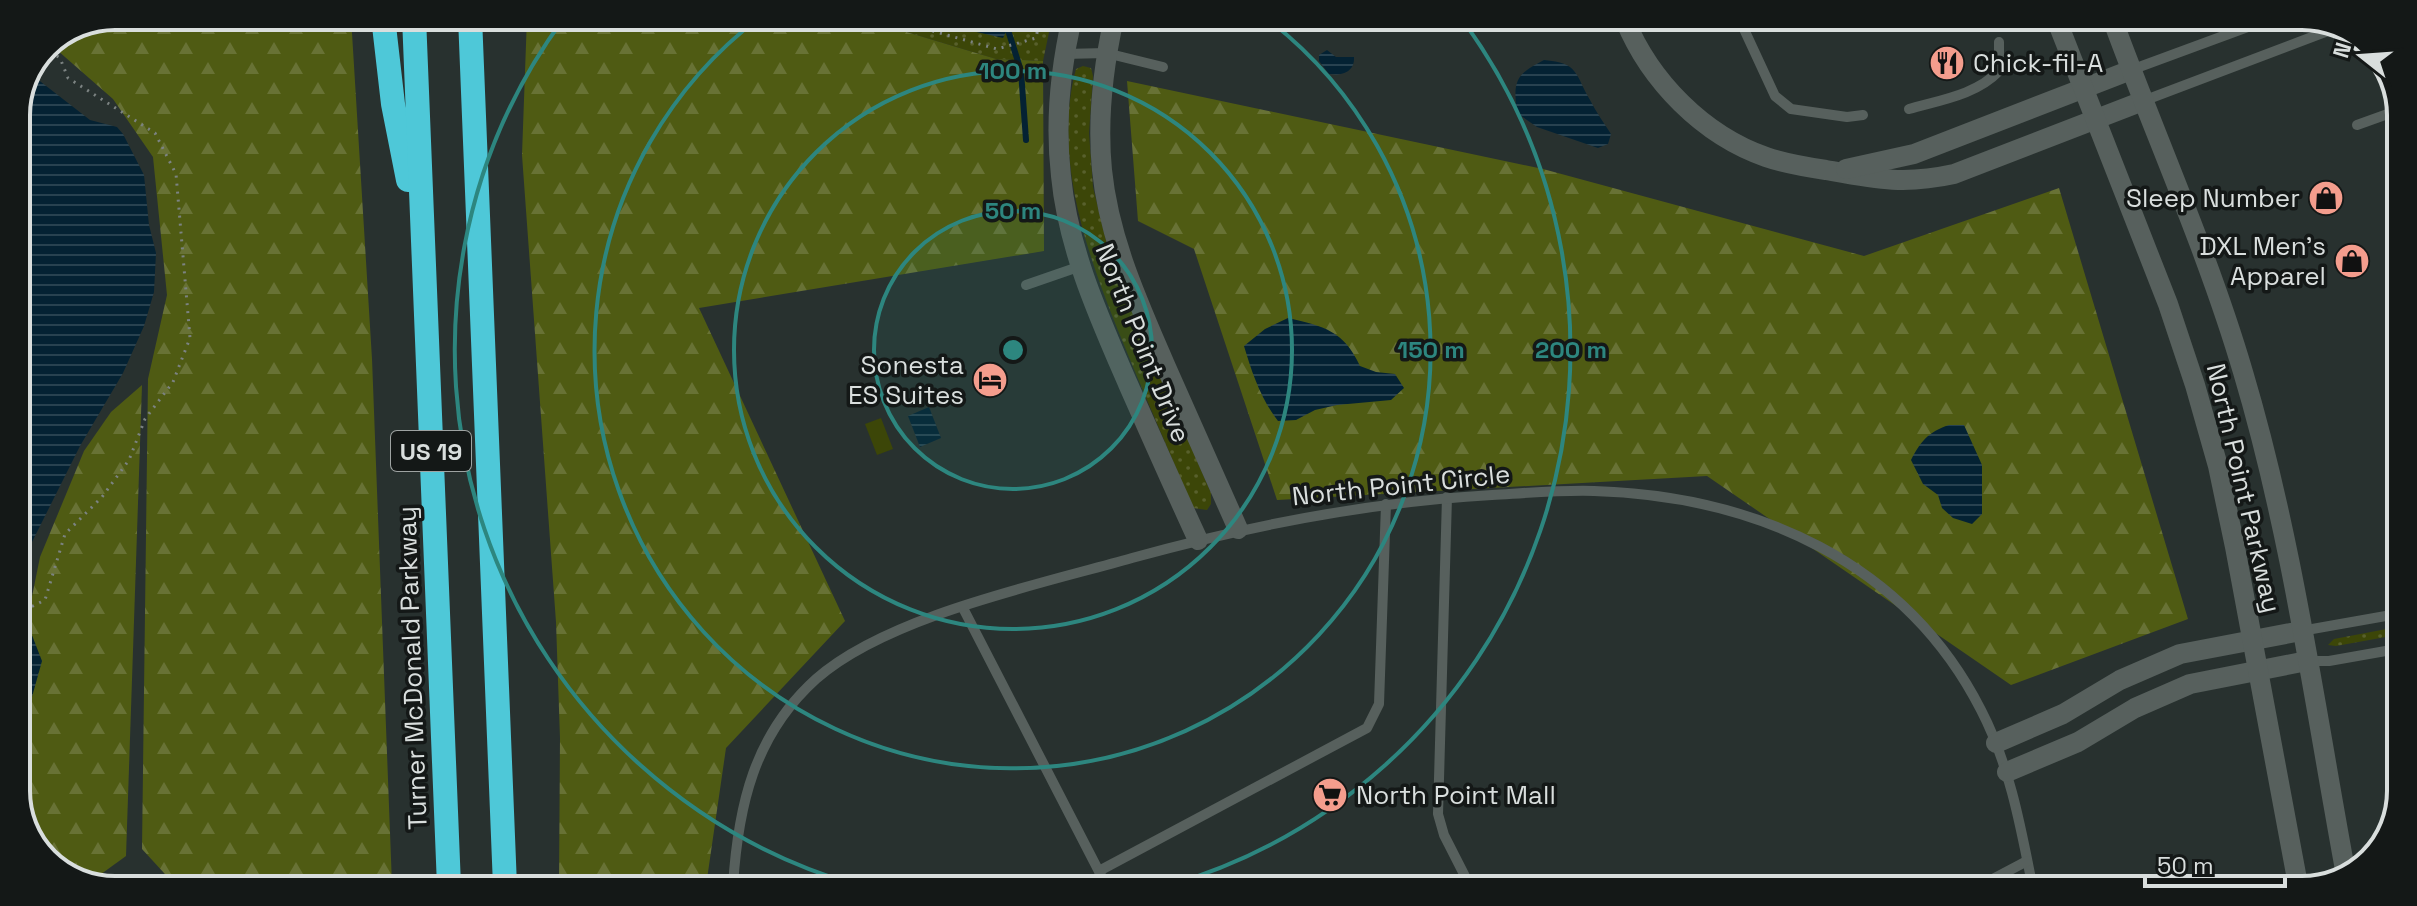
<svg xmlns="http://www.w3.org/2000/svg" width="2417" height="906" font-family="'Space Grotesk',sans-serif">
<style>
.grass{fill:url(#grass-dots)}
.forest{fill:url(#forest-firs)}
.pitch{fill:#3c4608}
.water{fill:url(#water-rules)}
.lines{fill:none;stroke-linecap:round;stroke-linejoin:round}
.stream{stroke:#042233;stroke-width:6}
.path{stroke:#7c8382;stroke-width:3;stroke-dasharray:2 6;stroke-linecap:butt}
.service{stroke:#57605d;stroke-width:10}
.minor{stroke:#57605d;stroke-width:20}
.tertiary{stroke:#57605d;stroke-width:20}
.motorway{stroke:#4ec8d8;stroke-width:24}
.ring{fill:none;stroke:#2d867f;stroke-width:4}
.labels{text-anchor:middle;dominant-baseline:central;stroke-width:7;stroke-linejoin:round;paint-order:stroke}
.shield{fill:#141817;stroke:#9ea3a2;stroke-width:2}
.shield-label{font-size:24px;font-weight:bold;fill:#d9dedd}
.poi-label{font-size:26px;fill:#d9dedd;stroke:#141817;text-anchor:end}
.street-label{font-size:26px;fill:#d9dedd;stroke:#141817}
.rim{fill:none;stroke:#d9dedd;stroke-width:4}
.centre{fill:#2d867f;stroke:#141817;stroke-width:4}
.ring-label{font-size:24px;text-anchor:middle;font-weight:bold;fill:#2d867f;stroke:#141817;stroke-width:7;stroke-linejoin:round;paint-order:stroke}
</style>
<defs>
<pattern id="grass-dots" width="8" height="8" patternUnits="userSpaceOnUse" patternTransform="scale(2)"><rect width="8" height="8" fill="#3c4608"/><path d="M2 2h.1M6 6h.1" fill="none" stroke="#58602c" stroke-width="1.8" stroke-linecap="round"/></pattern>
<pattern id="forest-firs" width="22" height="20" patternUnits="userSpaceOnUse" patternTransform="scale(2)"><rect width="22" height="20" fill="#4f5b13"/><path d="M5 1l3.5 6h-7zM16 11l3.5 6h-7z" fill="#687235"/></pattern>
<pattern id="water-rules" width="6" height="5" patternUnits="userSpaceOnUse" patternTransform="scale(2)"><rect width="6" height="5" fill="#042233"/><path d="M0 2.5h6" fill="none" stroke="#284250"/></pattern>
</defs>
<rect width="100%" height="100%" fill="#28312f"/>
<g class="grass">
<polygon points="860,18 1052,18 1043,61 996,59"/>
<path d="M1083 66 1091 68 1093 76 1089 133 1093 187 1112 265 1211 493V504L1207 510 1193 508C1174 463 1155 419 1136 374 1098 282 1049 170 1076 69Z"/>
<polygon points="2397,627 2397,635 2336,646 2328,645 2334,639"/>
</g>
<g class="forest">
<polygon points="115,16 351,17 372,359 392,885 175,885 142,849 148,379 167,295 153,157 113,99 49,43"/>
<polygon points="527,17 860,18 996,59 1043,61 1044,251 699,308 845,621 726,748 706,886 559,886 560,738 556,622 522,155"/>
<polygon points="1127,81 1543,169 1864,256 2059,188 2188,619 2011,685 1707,476 1277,500 1194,249 1138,221"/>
<polygon points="142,385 126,856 86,885 82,885 37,852 16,798 24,636 40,557 84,451 111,412"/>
</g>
<polygon class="pitch" points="881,418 893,449 877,455 865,424"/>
<g class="water">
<polygon points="938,18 1013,18 1003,38 972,31"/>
<path d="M1327 50 1336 57H1354C1355 72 1342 76 1329 74L1319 61V55Z"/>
<path d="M1544 60C1579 63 1575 74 1590 100 1596 112 1604 123 1611 134L1608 144 1598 148 1537 127 1517 113C1513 81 1515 75 1544 60Z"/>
<polygon points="32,75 90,120 117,127 123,134 144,175 149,225 156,253 154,292 144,326 123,373 80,446 29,548 23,612 42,661 30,704 23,803 19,805 16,798 16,109"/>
<path d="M1288 318C1324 326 1344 331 1360 366L1376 372 1395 374 1404 388 1391 400 1337 405 1315 410 1296 420 1278 421C1261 399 1252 373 1244 346L1265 329Z"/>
<polygon points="929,407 941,438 920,447 908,416"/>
<path d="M1949 425H1964L1982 465V514L1972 524 1953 518 1942 508 1938 495 1923 484 1911 460C1921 441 1928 432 1949 425Z"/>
</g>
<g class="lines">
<polyline class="stream" points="1008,30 1021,71 1026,140"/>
<g class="path">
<polyline points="886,18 997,49 1036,38 1040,18"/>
<polyline points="16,607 33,606 45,600 65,534 102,497 129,460 145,419 173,382 190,338 176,174 155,133 68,78 60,58 44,48"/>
</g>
<g class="service">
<polyline points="1180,25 1186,19"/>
<polyline points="1743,27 1775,96 1791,109 1847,117 1863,115"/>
<polyline points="2370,47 2401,123"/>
<polyline points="1064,54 1106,53 1163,67"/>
<polyline points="2131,70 2264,21"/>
<polyline points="2143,101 2341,26"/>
<path d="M1909 109C1940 100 1976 95 1999 71V42"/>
<polyline points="2357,125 2396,111"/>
<polyline points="1026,285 1081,266"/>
<polyline points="1447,497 1438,814 1444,835 1471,888"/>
<polyline points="963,608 1107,887"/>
<polyline points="2301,631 2397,614"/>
<polyline points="2307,661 2329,661 2397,649"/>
<polyline points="1099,871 1367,728 1379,704 1386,504"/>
<path d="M733 886C738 806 754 735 816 679 887 616 1041 584 1132 558 1251 525 1369 502 1492 495 1526 493 1560 490 1594 491 1755 496 1905 561 1981 710 2010 766 2021 828 2033 889"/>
<polyline points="1974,889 2027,861"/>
</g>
<g class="minor">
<path d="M1072 18C1060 70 1055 123 1061 176 1068 249 1099 317 1128 384 1151 436 1174 488 1198 540"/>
<path d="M1114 18C1103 68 1097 119 1102 170 1109 240 1139 304 1166 367 1190 421 1214 475 1238 529"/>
<path d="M1625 20C1650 81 1703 135 1766 157 1786 164 1806 167 1826 170 1876 179 1904 185 1954 174L2143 101"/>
<polyline points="1846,169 1914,154 2131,70"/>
<polyline points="1996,743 2063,714 2120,680 2180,654 2301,631"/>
<polyline points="2007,772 2078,742 2135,708 2190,684 2307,661"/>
</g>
<g class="tertiary">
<polyline points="2057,21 2168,304 2195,385 2218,466 2235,547 2299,890"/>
<path d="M2113 21C2156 138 2208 253 2243 372 2292 536 2315 708 2346 875"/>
</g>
<g class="motorway">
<polyline points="383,17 393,104 408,180"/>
<polyline points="414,17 449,886"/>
<polyline points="470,17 505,886"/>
</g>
</g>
<circle cx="1013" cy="350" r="139" fill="#2d867f" fill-opacity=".12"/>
<g class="ring">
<circle cx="1013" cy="350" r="139"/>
<circle cx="1013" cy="350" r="279"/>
<path d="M1270 21A418 418 0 1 1 759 18"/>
<path d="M859 886A558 558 0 0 1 564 18M1464 22A558 558 0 0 1 1167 886"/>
</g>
<defs>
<symbol id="restaurant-disc" viewBox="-11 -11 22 22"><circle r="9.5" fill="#f49d8d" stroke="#141817"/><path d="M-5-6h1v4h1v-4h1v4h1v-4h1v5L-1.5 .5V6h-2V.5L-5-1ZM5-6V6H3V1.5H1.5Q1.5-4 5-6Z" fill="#111"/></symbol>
<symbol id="shop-disc" viewBox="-11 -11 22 22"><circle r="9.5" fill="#f49d8d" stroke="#141817"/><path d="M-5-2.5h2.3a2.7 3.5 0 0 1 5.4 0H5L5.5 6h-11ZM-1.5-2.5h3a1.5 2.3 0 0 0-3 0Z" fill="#111"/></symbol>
<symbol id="hotel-disc" viewBox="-11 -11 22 22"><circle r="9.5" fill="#f49d8d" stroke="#141817"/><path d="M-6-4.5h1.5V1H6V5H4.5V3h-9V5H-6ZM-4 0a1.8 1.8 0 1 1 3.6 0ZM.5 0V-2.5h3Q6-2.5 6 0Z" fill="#111"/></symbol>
<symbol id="supermarket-disc" viewBox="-11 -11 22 22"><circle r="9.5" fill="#f49d8d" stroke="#141817"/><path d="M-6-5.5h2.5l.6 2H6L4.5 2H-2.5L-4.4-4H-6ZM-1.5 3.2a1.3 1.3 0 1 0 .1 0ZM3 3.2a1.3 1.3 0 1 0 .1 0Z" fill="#111"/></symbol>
</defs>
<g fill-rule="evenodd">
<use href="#restaurant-disc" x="1927" y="43" width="40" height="40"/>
<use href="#shop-disc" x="2306" y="178" width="40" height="40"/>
<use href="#shop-disc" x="2332" y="241" width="40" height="40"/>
<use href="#hotel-disc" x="970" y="360" width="40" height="40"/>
<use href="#supermarket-disc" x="1310" y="775" width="40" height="40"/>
</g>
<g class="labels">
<rect class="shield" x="391" y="431" width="80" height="40" rx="6"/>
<g class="shield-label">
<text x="431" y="451">US 19</text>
</g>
<g class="poi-label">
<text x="1973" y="63" text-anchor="start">Chick-fil-A</text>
<text x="2300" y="198">Sleep Number</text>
<text x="2326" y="246">DXL Men's<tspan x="2326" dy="30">Apparel</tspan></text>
<text x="964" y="365">Sonesta<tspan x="964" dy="30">ES Suites</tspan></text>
<text x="1356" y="795" text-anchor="start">North Point Mall</text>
</g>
<g class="street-label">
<text transform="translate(1143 343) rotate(68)">North Point Drive</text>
<text transform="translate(1401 485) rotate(-6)">North Point Circle</text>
<text transform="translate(2244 488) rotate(77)">North Point Parkway</text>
<text transform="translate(412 668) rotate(-92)">Turner McDonald Parkway</text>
</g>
</g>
<path d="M0 0H2417V906H0ZM115 30H2302A85 85 0 0 1 2387 115V791A85 85 0 0 1 2302 876H115A85 85 0 0 1 30 791V115A85 85 0 0 1 115 30Z" fill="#141817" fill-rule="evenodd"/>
<path class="rim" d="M115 30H2302A85 85 0 0 1 2387 115V791A85 85 0 0 1 2302 876H115A85 85 0 0 1 30 791V115A85 85 0 0 1 115 30Z"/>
<circle cx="1013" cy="350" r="12" class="centre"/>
<g class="ring-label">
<text x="1013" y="79">100 m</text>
<text x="1013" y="219">50 m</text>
<text x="1431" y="358">150 m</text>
<text x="1571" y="358">200 m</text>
</g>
<g transform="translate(2361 56) rotate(287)" stroke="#141817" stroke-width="6" paint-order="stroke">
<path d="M0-6L14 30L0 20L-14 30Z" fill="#d9dedd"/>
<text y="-12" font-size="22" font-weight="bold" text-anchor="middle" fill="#d9dedd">N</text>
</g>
<path d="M2145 874v12h140v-12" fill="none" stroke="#d9dedd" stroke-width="4"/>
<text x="2157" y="874" font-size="24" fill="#d9dedd" stroke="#141817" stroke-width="6" paint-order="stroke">50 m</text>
</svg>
